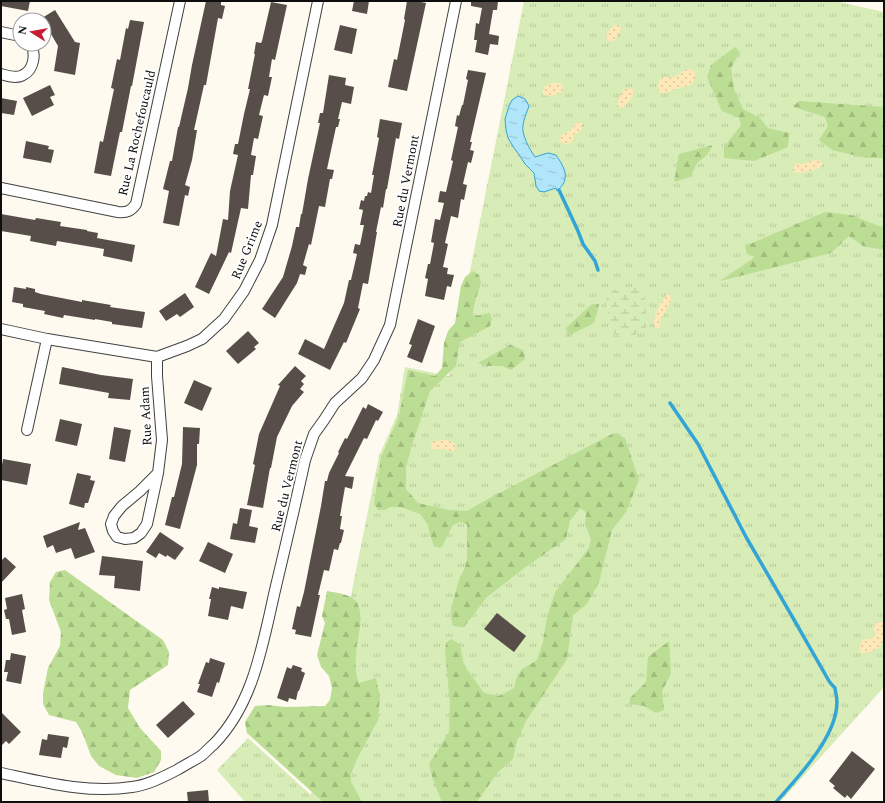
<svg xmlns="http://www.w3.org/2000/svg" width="885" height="803" font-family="Spectral,serif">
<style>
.grass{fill:url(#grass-tufts)}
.forest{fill:url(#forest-firs)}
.wetland{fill:url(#wetland-marsh)}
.sand{fill:url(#sand-dots)}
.water{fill:url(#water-ripples);stroke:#33a4d6}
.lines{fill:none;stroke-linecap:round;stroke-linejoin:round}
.stream{stroke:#33a4d6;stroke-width:3.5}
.building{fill:#574e4a}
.street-casing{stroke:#414141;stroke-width:12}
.street{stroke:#fff;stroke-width:10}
.labels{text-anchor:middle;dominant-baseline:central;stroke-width:4;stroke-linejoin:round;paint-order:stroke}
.street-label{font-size:13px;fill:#0e0e0e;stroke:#fff}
</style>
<defs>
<pattern id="grass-tufts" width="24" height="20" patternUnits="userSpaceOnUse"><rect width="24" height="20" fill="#d7ecb6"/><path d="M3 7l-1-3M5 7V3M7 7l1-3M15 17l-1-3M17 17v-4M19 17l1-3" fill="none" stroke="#b7c99b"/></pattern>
<pattern id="forest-firs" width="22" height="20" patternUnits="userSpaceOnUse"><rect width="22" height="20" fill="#bcde94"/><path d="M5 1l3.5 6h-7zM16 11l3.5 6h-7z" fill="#a0bd7e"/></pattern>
<pattern id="wetland-marsh" width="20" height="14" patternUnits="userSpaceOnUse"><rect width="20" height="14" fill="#d7ecb6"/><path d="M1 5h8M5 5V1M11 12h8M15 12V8" fill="none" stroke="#b7c99b"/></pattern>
<pattern id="sand-dots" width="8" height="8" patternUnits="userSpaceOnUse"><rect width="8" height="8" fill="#fee8b8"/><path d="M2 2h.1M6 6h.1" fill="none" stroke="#d8c69d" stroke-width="1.8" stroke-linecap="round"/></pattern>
<pattern id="water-ripples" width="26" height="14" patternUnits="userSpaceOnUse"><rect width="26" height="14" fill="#b0e5fa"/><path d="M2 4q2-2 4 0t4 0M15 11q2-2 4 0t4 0" fill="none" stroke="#96c3d5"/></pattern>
</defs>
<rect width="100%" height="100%" fill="#fffaef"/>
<polygon class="grass" points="524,1 835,1 884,12 884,687 780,802 245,802 217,770 248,738 311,795 379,456 397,415 405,367 449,376"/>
<g class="forest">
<polygon points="735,47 740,52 731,68 734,89 743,109 760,118 768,128 789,133 788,147 754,161 724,158 724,147 741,125 739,118 722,111 707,77 711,65"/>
<polygon points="799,101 884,107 884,158 866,158 832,150 819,140 828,126 825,117 793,107"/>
<polygon points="713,145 707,155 697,163 690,177 674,182 679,154"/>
<polygon points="825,212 851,215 879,226 884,227 884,250 863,246 849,236 831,253 720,281 755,257 747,254 745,246"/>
<polygon points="473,271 479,275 481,283 476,298 472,315 474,316 490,313 492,319 490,326 460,342 456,366 430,391 412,445 406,467 406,489 418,503 449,510 467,511 486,500 614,433 625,438 639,480 626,512 612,530 599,582 587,604 573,615 567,659 526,721 516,744 513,759 497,773 477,802 442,802 433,780 429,764 449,732 450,704 445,651 446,643 451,639 460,644 464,665 484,693 499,696 514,688 516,679 522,669 537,660 543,642 547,617 555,592 589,548 591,537 585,525 586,512 580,508 570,521 566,539 527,566 487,597 464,627 453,626 451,618 451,608 460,577 464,570 467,559 467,524 460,522 453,525 441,548 434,546 430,535 428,525 420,514 401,507 390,507 385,510 378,510 374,504 381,457 399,416 408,370 435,376 442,368 444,343 448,331 455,323 461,286 465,277"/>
<polygon points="592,304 599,304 594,323 568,336 566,328"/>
<polygon points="510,345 523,350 525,359 511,370 502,366 486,366 478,363"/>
<polygon points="65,570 163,640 169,652 168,665 130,690 128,708 140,728 161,751 161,760 154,772 137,778 116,775 99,766 91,756 82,732 76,722 49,715 43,704 43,693 48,668 60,646 61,632 49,600 50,582 56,572"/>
<path d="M327 591C333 592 346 594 351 597 368 606 357 638 356 653 355 662 355 675 359 683L376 678 380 697 378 720 357 759 351 774V782L362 802H323L247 733 245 722 255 706 268 705 286 707 325 706 330 700 332 688 329 676 321 667 317 655 325 623 322 616Z"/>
<polygon points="669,641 671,674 662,691 664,710 656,713 644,706 630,704 630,698 646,682 648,657"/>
</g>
<path class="wetland" d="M639 286 642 287 645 289C643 303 649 317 645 331L631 336 621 337 614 333C611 324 603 300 607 291Z"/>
<g class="sand">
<path d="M615 25H619L621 27C620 33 617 39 611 42L607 40 606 37 609 30Z"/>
<path d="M687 69 692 70 695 72V77L693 83C688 86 684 87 680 88 672 90 668 94 660 93 657 89 657 79 664 77 667 76 670 78 673 77 678 76 682 71 687 69Z"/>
<path d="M553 83H559L563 86 564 90C558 95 550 97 543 95V91L545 86Z"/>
<path d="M628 88 633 89C635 97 628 101 624 107L618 108 617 106 618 99 623 90Z"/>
<path d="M577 122H580L583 124 582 129 575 135 572 143C567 144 563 145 560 141 560 131 565 135 571 130 573 128 574 125 577 122Z"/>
<polygon points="814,160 818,160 822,162 822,165 818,169 799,173 793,172 793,169 795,163 803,164"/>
<path d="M668 294 671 297V301L661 319 659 328 655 327C651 317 661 304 666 295Z"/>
<path d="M441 440C447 440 452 440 456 446L455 450C448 454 448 449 443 449 440 448 436 450 432 450L430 447 433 441Z"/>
<path d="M879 622H884C884 627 885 634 884 639 880 649 872 653 862 653 858 649 860 645 862 640L872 638 876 635 873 628 876 623Z"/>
</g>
<path class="water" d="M518 96 525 99 529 106C527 112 524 118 523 125 521 134 530 150 535 157L548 153 556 155C565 168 571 179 557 191L556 188 544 192 539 191 536 186 534 173 525 164 520 156 514 148 508 138 506 130 505 119 509 106 512 100Z"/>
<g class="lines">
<g class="stream">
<polyline points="559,190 578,231 583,244 595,261 598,270"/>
<path d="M670 403 698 444 746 537 793 618 829 681C830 683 833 686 835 688 835 689 836 694 836 694 844 730 798 777 776 802"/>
</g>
</g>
<g class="building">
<polygon points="1,1 30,1 28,11 1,6"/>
<polygon points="206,1 221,1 221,5 225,6 222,19 218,18 206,85 204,85 194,130 197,130 192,160 185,185 190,187 188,196 185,195 179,226 163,223 169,191 163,189 170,161 172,161 178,127 179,127 188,88 192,65"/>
<polygon points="354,1 369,1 367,14 352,11"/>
<polygon points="407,1 416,1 426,3 407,91 388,87 394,59 397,60 405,20 404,19"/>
<polygon points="471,1 498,1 497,10 493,10 489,34 499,36 498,45 490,44 488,55 475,52 477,40 474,40 476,23 479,24 482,8 471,6"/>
<polygon points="271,2 287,5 275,60 272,59 269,77 272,77 268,96 264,95 259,115 263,116 258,139 254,138 251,155 256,156 253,175 251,175 248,209 241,208 231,253 229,252 209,294 195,287 211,253 216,256 223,219 228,220 230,191 238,155 233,154 235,144 238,144 244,114 250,89 248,89 255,54 254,54 256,42 261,43 262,41"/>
<polygon points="55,10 75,42 80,43 75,75 54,71 58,46 44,22 44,20 43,20 42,18"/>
<polygon points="130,20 144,22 132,86 131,86 122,132 120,132 111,176 94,173 100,141 103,142 114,89 111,88 117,59 120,60 126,28 128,29"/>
<polygon points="340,25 357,29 352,54 334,50"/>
<polygon points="468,70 486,73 470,142 472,142 470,150 474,151 471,163 468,162 463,184 467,185 464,200 461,199 458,218 451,216 445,243 448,244 443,267 448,268 447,274 454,275 451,287 447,286 444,300 425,296 428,279 425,278 428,264 430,264 434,243 431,242 435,219 440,220 444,203 438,202 440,191 446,192 453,161 451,160 458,127 455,126 457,115 459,116 462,105 463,105 468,80 466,79"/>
<polygon points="329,75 346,78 345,85 354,87 351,104 342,102 338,119 340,119 338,127 336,127 327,169 334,170 332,179 330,179 325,207 319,206 311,245 309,244 303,265 307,267 305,275 300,274 297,283 275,318 262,309 283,277 292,246 296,227 299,227 301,214 302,214 308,179 320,123 318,123 320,113 323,113"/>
<polygon points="50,85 55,95 50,97 54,105 32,116 23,98"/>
<polygon points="1,98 17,101 14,115 1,113"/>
<polygon points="380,119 402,123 399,139 396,138 387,189 386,189 383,208 381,207 376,232 377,232 368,284 363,283 358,308 360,309 346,343 344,342 330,370 298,354 305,339 324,349 344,303 349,280 351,280 357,254 353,253 355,244 360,245 364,225 360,225 363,210 359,209 361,200 364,201 365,196 367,196 368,192 371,193 374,175 372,175 379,138 377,137"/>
<polygon points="26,141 49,146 48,149 54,150 51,163 23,158"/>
<polygon points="1,214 35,220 36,218 61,222 60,226 87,230 87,231 98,233 97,238 135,245 132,262 103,256 104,249 57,241 56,246 30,241 31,236 1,231"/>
<polygon points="14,287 26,289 26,287 35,289 35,292 41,294 82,302 82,300 111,305 110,307 145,312 142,328 112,324 112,322 95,319 95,320 64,315 63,318 44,314 45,311 23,307 23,304 12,302"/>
<polygon points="185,293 194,307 180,317 177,314 166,321 159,311"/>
<polygon points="418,319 435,326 422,363 407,357 412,345 409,344"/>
<polygon points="248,331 259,343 254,347 256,349 238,364 226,351"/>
<polygon points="295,366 306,376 301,381 304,384 300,389 304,392 292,406 277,437 271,468 270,468 263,508 247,505 255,465 253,464 259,434 280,386 278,385"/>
<polygon points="62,367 101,375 133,379 130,400 108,398 109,393 59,384"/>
<polygon points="194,380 212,388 202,411 184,403"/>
<polygon points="368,404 383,412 378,421 376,420 367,439 364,438 345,476 354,477 352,489 345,487 340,516 342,516 340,529 344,530 341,543 340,543 338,550 334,549 329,571 324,570 318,595 320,595 311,637 295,634 296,630 292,629 297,606 300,607 304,592 321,506 325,481 327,481 329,473 339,453 338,452 345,438 347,439 363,407 366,409"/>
<polygon points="60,419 82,424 77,446 55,441"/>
<polygon points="114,427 131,430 125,462 109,459"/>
<polygon points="183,427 200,428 199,444 197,444 197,465 180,529 165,525 172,497 174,497 182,464"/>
<polygon points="3,459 31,464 27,485 1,480 1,471"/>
<polygon points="77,473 91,476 90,480 95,481 88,503 85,503 84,508 69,504"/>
<polygon points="240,508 252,510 249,526 258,528 255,543 230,539 233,523 237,524"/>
<polygon points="80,522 78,530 85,528 95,552 75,559 71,548 56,553 53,545 47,548 43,536"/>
<polygon points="160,532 184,548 175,560 167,555 166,557 159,553 156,558 146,552"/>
<polygon points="208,542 233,554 225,573 199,561"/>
<polygon points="102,556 143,561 140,591 114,588 115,576 99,575"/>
<polygon points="5,557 16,567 1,583 1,561"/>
<polygon points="212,587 219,589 219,587 247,592 243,609 231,606 228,620 208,616 211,599 209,599"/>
<polygon points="22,594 25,609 22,610 26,632 12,635 9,619 6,619 4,610 7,609 5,598"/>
<polygon points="497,613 526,636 514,652 484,629"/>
<polygon points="11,653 26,656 21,684 6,681 8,672 4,672 6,660 10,660"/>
<polygon points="210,658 225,663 219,683 217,682 212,697 197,692 200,684 198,684 206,662 209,663"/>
<polygon points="293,665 302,668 301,671 305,673 299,691 298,691 296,700 289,698 288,702 277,698 287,667 291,669"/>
<polygon points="183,701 195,714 168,738 156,725"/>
<polygon points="1,712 21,732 9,744 6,741 1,746"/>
<polygon points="48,734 69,737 67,748 63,747 61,758 39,755 42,739 47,740"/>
<polygon points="852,751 875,769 851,799 847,795 845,798 833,788 835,786 829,781"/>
<polygon points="208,790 209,802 188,802 187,792"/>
</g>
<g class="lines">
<defs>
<g id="street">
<polyline points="1,32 20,36"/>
<path d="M1 74C8 76 17 79 23 75 34 70 36 54 31 44"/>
<path d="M1 188 118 212C127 213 131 211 136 204L180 1"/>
<polyline points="1,329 47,339 157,357 187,346 202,339 224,319 244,291 260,260 272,225 318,1"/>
<polyline points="157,357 157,376 162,440 158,473 147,524 141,533 134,538 125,539 117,537 113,531 111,524 114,516 122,506 140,491 158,473"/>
<polyline points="27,430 47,339"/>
<path d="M1 773C43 782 89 794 132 787 148 785 163 777 177 770 185 765 193 761 201 756 205 753 209 748 214 744 255 702 263 641 276 586 286 544 296 502 305 460L314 434 324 420 335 403 362 378 374 360 390 325 456 1"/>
</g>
</defs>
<use href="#street" class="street-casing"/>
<use href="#street" class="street"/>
</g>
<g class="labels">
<g class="street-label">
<text transform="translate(137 133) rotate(-77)">Rue La Rochefoucauld</text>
<text transform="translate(406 181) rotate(-79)">Rue du Vermont</text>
<text transform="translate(247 250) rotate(-68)">Rue Grime</text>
<text transform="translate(146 416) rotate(-93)">Rue Adam</text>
<text transform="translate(287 486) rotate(-76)">Rue du Vermont</text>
</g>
</g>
<rect width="885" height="803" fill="none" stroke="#0e0e0e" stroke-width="4"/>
<g transform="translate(32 32) rotate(281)"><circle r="19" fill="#ffffff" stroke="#9f9f9f"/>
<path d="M0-3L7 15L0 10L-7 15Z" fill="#c71d35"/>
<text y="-6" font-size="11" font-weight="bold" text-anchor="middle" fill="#0e0e0e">N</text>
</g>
</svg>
